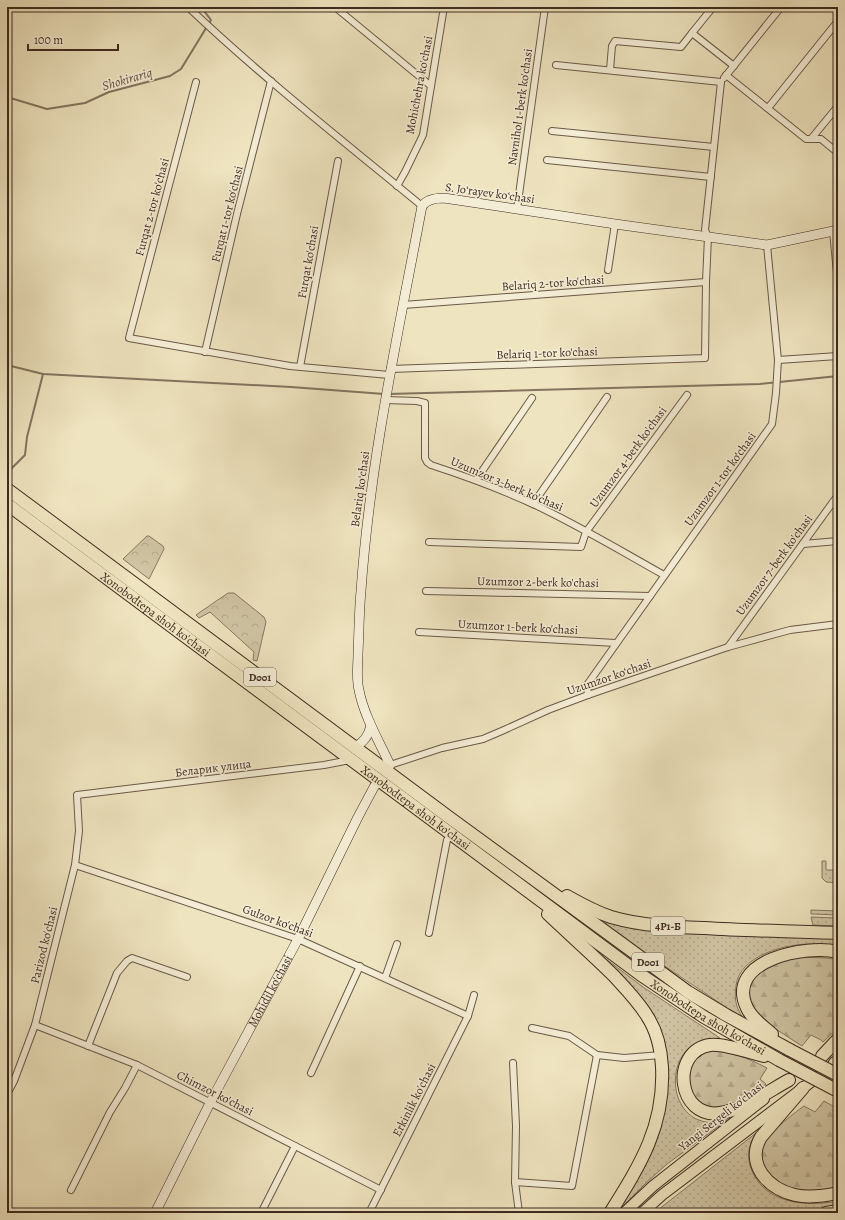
<svg xmlns="http://www.w3.org/2000/svg" width="845" height="1220" font-family="Alegreya,serif">
<style>
.grass{fill:url(#grass-dots);stroke:#887862}
.forest{fill:url(#forest-firs);stroke:#887862}
.park{fill:url(#park-crowns);stroke:#887862}
.lines{fill:none;stroke-linecap:round;stroke-linejoin:round}
.stream{stroke:#84745f;stroke-width:2}
.street-casing{stroke:#6b5948;stroke-width:8}
.secondary-casing{stroke:#3f2b20;stroke-width:10}
.primary-casing{stroke:#3f2b20;stroke-width:12}
.highway-casing{stroke:#3f2b20;stroke-width:14}
.street{stroke:#f4edd5;stroke-width:6}
.secondary{stroke:#f4edd5;stroke-width:9}
.primary{stroke:#eee4bf;stroke-width:10}
.highway{stroke:#eee4bf;stroke-width:12}
.highway-bridge-casing{stroke:#3f2b20;stroke-width:14;stroke-linecap:butt}
.highway-bridge{stroke:#eee4bf;stroke-width:12}
.labels{text-anchor:middle;dominant-baseline:central;stroke-width:3;stroke-linejoin:round;paint-order:stroke}
.shield{fill:#f4edd5;stroke:#756556;stroke-width:1}
.shield-label{font-size:11px;font-weight:bold;fill:#3f2b20}
.street-label{font-size:12px;fill:#3f2b20;stroke:#f4edd5}
.water-label{font-size:13px;font-style:italic;fill:#625040;stroke:#f4edd5}
</style>
<defs>
<pattern id="grass-dots" width="8" height="8" patternUnits="userSpaceOnUse"><rect width="8" height="8" fill="#d0c5a4"/><path d="M2 2h.1M6 6h.1" fill="none" stroke="#b4a98d" stroke-width="1.8" stroke-linecap="round"/></pattern>
<pattern id="forest-firs" width="22" height="20" patternUnits="userSpaceOnUse"><rect width="22" height="20" fill="#d0c5a4"/><path d="M5 1l3.5 6h-7zM16 11l3.5 6h-7z" fill="#b4a98d"/></pattern>
<pattern id="park-crowns" width="20" height="18" patternUnits="userSpaceOnUse"><rect width="20" height="18" fill="#d0c5a4"/><path d="M2 6a3 3 0 1 1 6 0M12 15a3 3 0 1 1 6 0" fill="none" stroke="#b4a98d"/></pattern>
</defs>
<rect width="100%" height="100%" fill="#eee4bf"/>
<filter id="stains"><feTurbulence type="fractalNoise" baseFrequency=".005" numOctaves="4"/><feColorMatrix values="0 0 0 0 .2 0 0 0 0 .09 0 0 0 0 .02 0 0 0 .5 -.17"/></filter>
<radialGradient id="worn" r=".72"><stop offset=".6" stop-color="#630" stop-opacity="0"/><stop offset="1" stop-color="#630" stop-opacity=".3"/></radialGradient>
<g class="grass">
<polygon points="822,861 826,861 826,870 838,870 838,883 826,882 822,878"/>
<polygon points="811,910 838,911 838,915 811,914"/>
<polygon points="811,917 838,918 838,926 813,925"/>
<path d="M607 920 635 929 658 931 838 937V947C830 946 822 945 814 944 788 943 739 955 736 986 734 1000 736 1009 745 1020L605 926Z"/>
<path d="M578 938 643 987 720 1038C713 1039 706 1039 699 1042 665 1055 668 1116 706 1122 714 1123 722 1120 730 1118L667 1164 646 1183 617 1212 638 1177 653 1147 662 1036Z"/>
<path d="M756 1133C748 1147 746 1156 752 1171 766 1204 807 1207 838 1201V1208L805 1213H654Z"/>
</g>
<g class="forest">
<polygon points="799,957 827,958 838,960 838,1028 823,1042 821,1040 811,1035 802,1046 757,1017 748,1001 750,980 762,969 785,960"/>
<path d="M708 1050C729 1051 748 1058 767 1068L760 1079 766 1084 747 1099 727 1108 706 1109 690 1096 687 1072 699 1054Z"/>
<path d="M824 1101 838 1109V1188C816 1191 787 1196 770 1177 768 1175 766 1170 764 1167 761 1161 759 1152 762 1146 767 1134 793 1114 804 1106L815 1112Z"/>
</g>
<g class="park">
<polygon points="147,536 149,536 163,546 164,549 149,579 123,559"/>
<polygon points="228,593 234,593 264,617 266,622 257,661 253,660 254,652 210,612 199,618 196,615"/>
</g>
<g class="lines">
<g class="stream">
<polyline points="7,97 47,109 85,103 109,92 170,76 181,69 211,20 201,7"/>
<polyline points="7,365 43,374 291,387 384,394"/>
<polyline points="388,394 760,384 838,376"/>
<polyline points="11,469 25,455 27,437 43,374"/>
</g>
<defs>
<g id="street">
<path d="M188 7C262 77 343 141 422 206"/>
<polyline points="335,7 431,86"/>
<polyline points="713,7 692,33 734,66"/>
<polyline points="610,70 612,46 615,41 681,47 692,33"/>
<polyline points="726,75 806,139 821,139 838,153"/>
<polyline points="724,78 781,7"/>
<polyline points="196,82 129,338 290,366 389,375"/>
<polyline points="768,108 838,21"/>
<polyline points="552,131 714,147"/>
<polyline points="811,139 838,106"/>
<polyline points="547,160 711,177"/>
<polyline points="397,186 405,172 423,135 444,7"/>
<polyline points="517,209 545,7"/>
<polyline points="833,231 838,284"/>
<polyline points="608,270 615,224"/>
<polyline points="403,305 706,282"/>
<polyline points="205,352 237,214 271,81"/>
<polyline points="778,360 838,356"/>
<polyline points="300,367 338,161"/>
<polyline points="390,369 705,358 706,282 708,237 705,230 721,82 556,65"/>
<path d="M385 400 417 401 425 403V458L427 462 431 465C465 476 500 489 533 504 578 525 621 551 664 575"/>
<polyline points="476,480 532,398"/>
<polyline points="533,504 607,397"/>
<polyline points="429,542 581,547 586,532 687,395"/>
<polyline points="803,544 838,541"/>
<polyline points="426,591 650,596"/>
<polyline points="419,632 616,643"/>
<polyline points="728,647 838,495"/>
<polyline points="588,695 587,685 772,424 776,393 778,360 767,245"/>
<polyline points="390,765 442,748 483,739 504,730 548,710 588,695 728,647 790,630 838,624"/>
<polyline points="75,865 298,939 468,1016"/>
<polyline points="429,933 447,840 452,834"/>
<polyline points="385,978 397,944"/>
<polyline points="35,1025 137,1065 381,1190"/>
<polyline points="532,1028 569,1036 597,1055 624,1058 661,1055"/>
<polyline points="88,1046 117,973 127,961 132,958 187,977"/>
<polyline points="513,1063 516,1126 515,1182 519,1213"/>
<polyline points="311,1073 360,966"/>
<polyline points="7,1094 14,1081 35,1025 75,865 79,831 77,795 324,765 350,760"/>
<polyline points="515,1182 572,1186 597,1055"/>
<polyline points="71,1190 110,1112 125,1088 137,1065"/>
<polyline points="261,1213 295,1146"/>
<polyline points="369,1213 468,1016 474,995"/>
</g>
<g id="secondary">
<path d="M355 747C364 742 368 736 371 726"/>
<path d="M386 771 390 765C379 741 364 716 359 690 356 678 358 666 358 654 359 633 359 612 361 591 370 461 398 334 422 206 427 199 436 198 444 198L615 224 767 245 838 230"/>
<path id="s1" d="M155 1213 210 1103 298 939 358 817 374 787 379 780"/>
</g>
<g id="primary">
<polyline points="624,1213 653,1186 764,1099"/>
<polyline points="642,1213 662,1195 832,1066"/>
</g>
<g id="highway">
<polyline points="7,489 450,818 688,992 726,1015 790,1050"/>
<path id="s2" d="M7 504 641 975 704 1017 779 1060"/>
<path d="M567 896C581 904 596 912 611 917 642 926 673 927 704 928 749 931 793 931 838 933"/>
<path d="M548 914C570 935 593 955 614 976 626 989 638 1001 647 1016 657 1031 661 1049 662 1067 665 1126 640 1165 610 1213"/>
<path d="M772 1034C763 1026 752 1019 747 1008 724 960 807 944 838 952"/>
<path d="M764 1056C751 1053 723 1043 710 1045 670 1051 677 1119 720 1113 745 1109 767 1092 789 1080"/>
<polyline points="822,1056 838,1039"/>
<polyline points="835,1063 838,1062"/>
<path d="M803 1088 761 1137C745 1164 768 1189 795 1195 809 1198 824 1196 838 1193"/>
<polyline points="826,1213 838,1211"/>
</g>
</defs>
<use href="#street" class="street-casing"/>
<use href="#secondary" class="secondary-casing"/>
<use href="#primary" class="primary-casing"/>
<use href="#highway" class="highway-casing"/>
<use href="#street" class="street"/>
<use href="#secondary" class="secondary"/>
<use href="#primary" class="primary"/>
<use href="#highway" class="highway"/>
<defs>
<g id="highway-bridge">
<polyline points="790,1050 838,1075"/>
<polyline points="779,1060 838,1091"/>
</g>
</defs>
<use href="#highway-bridge" class="highway-bridge-casing"/>
<use href="#highway-bridge" class="highway-bridge"/>
</g>
<g class="labels">
<g class="shield">
<rect x="244" y="668" width="32" height="18" rx="3"/>
<rect x="651" y="917" width="34" height="18" rx="3"/>
<rect x="632" y="953" width="32" height="18" rx="3"/>
</g>
<g class="shield-label">
<text x="260" y="677">D001</text>
<text x="668" y="926">4Р1-Б</text>
<text x="648" y="962">D001</text>
</g>
<g class="street-label">
<text transform="translate(419 85) rotate(-79)">Mohichehra ko'chasi</text>
<text transform="translate(520 107) rotate(-82)">Navnihol 1-berk ko'chasi</text>
<text transform="translate(490 193) rotate(8)">S. Joʻrayev koʻchasi</text>
<text transform="translate(152 207) rotate(-75)">Furqat 2-tor ko'chasi</text>
<text transform="translate(227 214) rotate(-76)">Furqat 1-tor ko'chasi</text>
<text transform="translate(308 262) rotate(-80)">Furqat ko'chasi</text>
<text transform="translate(553 283) rotate(-4)">Belariq 2-tor ko'chasi</text>
<text transform="translate(547 353) rotate(-2)">Belariq 1-tor ko'chasi</text>
<text transform="translate(628 457) rotate(-54)">Uzumzor 4-berk ko'chasi</text>
<text transform="translate(720 479) rotate(-54)">Uzumzor 1-tor ko‘chasi</text>
<text transform="translate(507 484) rotate(23)">Uzumzor 3-berk ko'chasi</text>
<text transform="translate(360 489) rotate(-82)">Belariq koʻchasi</text>
<text transform="translate(774 565) rotate(-54)">Uzumzor 7-berk ko'chasi</text>
<text transform="translate(538 582) rotate(1)">Uzumzor 2-berk ko'chasi</text>
<text stroke="none"><textPath href="#s2" startOffset="185">Xonobodtepa shoh ko'chasi</textPath></text>
<text transform="translate(518 627) rotate(3)">Uzumzor 1-berk ko'chasi</text>
<text transform="translate(609 677) rotate(-19)">Uzumzor koʻchasi</text>
<text transform="translate(213 768) rotate(-7)">Беларик улица</text>
<text stroke="none"><textPath href="#s2" startOffset="509">Xonobodtepa shoh ko'chasi</textPath></text>
<text transform="translate(278 921) rotate(20)">Gulzor ko'chasi</text>
<text transform="translate(44 945) rotate(-76)">Parizod ko'chasi</text>
<text stroke="none"><textPath href="#s1" startOffset="250">Mohidil ko'chasi</textPath></text>
<text stroke="none"><textPath href="#s2" startOffset="869">Xonobodtepa shoh ko'chasi</textPath></text>
<text transform="translate(215 1093) rotate(27)">Chimzor ko'chasi</text>
<text transform="translate(414 1100) rotate(-63)">Erkinlik ko'chasi</text>
<text transform="translate(721 1116) rotate(-38)">Yangi Sergeli ko'chasi</text>
</g>
<g class="water-label">
<text transform="translate(127 79) rotate(-16)">Shokirariq</text>
</g>
</g>
<rect width="845" height="1220" fill="none" stroke="#eee4bf" stroke-width="24"/>
<rect x="8" y="8" width="829" height="1204" fill="none" stroke="#3f2b20" stroke-width="2"/>
<rect x="12" y="12" width="821" height="1196" fill="none" stroke="#3f2b20"/>
<path d="M28 44v6h90v-6" fill="none" stroke="#3f2b20" stroke-width="2"/>
<text x="34" y="44" font-size="12" fill="#3f2b20" stroke="#f4edd5" stroke-width="3" paint-order="stroke">100 m</text>
<rect width="100%" height="100%" filter="url(#stains)"/>
<rect width="100%" height="100%" fill="url(#worn)"/>
</svg>
